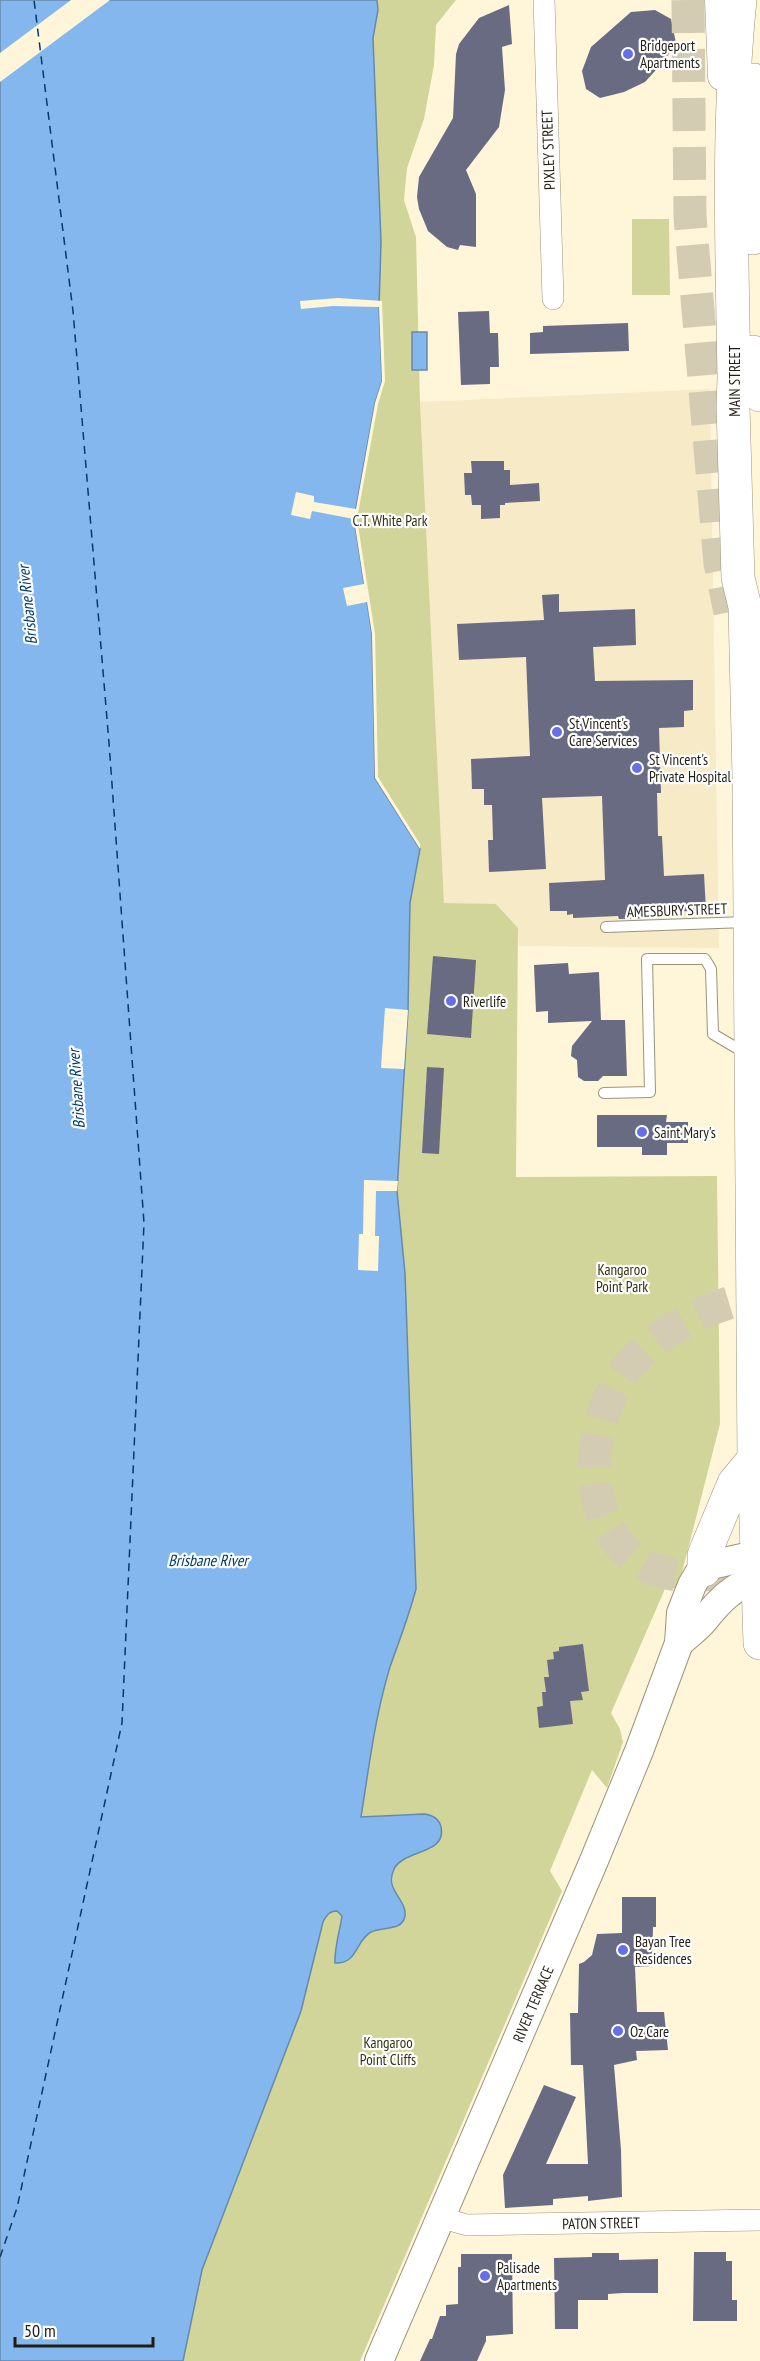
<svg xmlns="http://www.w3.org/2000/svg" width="760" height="2361" font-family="'PT Sans Narrow',sans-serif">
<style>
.built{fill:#f6eac7}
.green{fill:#d2d599}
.water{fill:#84b7ed;stroke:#6689ac;stroke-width:1.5}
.pier{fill:#fff6da}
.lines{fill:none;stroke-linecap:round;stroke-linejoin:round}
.ferry{stroke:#003b6b;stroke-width:1.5;stroke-dasharray:8 6;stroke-linecap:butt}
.building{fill:#696b83}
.motorway-tunnel{stroke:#d3cbb2;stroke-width:33;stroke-dasharray:33 16;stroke-linecap:butt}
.service-casing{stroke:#9c937a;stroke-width:12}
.minor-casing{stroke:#9c937a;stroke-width:22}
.tertiary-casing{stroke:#9c937a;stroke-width:27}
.secondary-casing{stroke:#9c937a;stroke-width:30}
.primary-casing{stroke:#9c937a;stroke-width:34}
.trunk-casing{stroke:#9c937a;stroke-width:34}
.service{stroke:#fff;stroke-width:10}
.minor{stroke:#fff;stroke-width:21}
.tertiary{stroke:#fff;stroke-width:26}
.secondary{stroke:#fff;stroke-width:28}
.primary{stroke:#fff;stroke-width:33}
.trunk{stroke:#fff;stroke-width:33}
.poi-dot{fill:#646fe8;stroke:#fff;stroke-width:2}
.labels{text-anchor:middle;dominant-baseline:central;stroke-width:4.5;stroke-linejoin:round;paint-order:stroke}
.poi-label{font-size:15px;fill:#211e14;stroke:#fff;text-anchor:start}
.street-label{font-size:15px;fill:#211e14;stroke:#fff}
.park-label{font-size:15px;fill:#313211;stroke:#fff}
.water-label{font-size:16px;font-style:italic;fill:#003b6b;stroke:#fff}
</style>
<rect width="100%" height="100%" fill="#fff6da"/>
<polygon class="built" points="710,389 719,948 519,946 518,928 496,904 444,904 420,402"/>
<g class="green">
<path d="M377 0H456L436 25 434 65 424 119 407 168 404 200 416 237 420 402 444 903 496 904 518 928 516 1177 717 1176 720 1424 678 1588 665 1589 611 1713 620 1729 623 1742 607 1788 592 1770 550 1871 562 1891 360 2361H183L202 2270 301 2011 323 1922C326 1916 329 1911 337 1911L342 1916C340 1930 334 1950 335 1963 355 1964 355 1948 365 1936 372 1929 383 1928 392 1928L402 1905C393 1890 385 1869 404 1858 412 1853 423 1851 432 1848L410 1814 361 1817C369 1767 375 1716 390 1668 399 1641 409 1616 416 1589L407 1322 397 1191 408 1010 410 903 420 849 375 778 372 634 354 519 379 307 381 242 373 38 378 10Z"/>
<polygon points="632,219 669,219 670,295 632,295"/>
</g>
<g class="water">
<path d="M0 0H377L378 10 373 38 381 242 379 307 382 381 375 403 354 519 372 634 375 778 420 849 410 903 408 1010 397 1191 405 1273 416 1589C409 1616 399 1641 390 1667 375 1716 369 1767 361 1817L424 1814C432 1815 439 1818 441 1827 447 1855 404 1849 394 1869 384 1890 407 1899 405 1916 402 1932 382 1926 371 1932 355 1941 358 1964 335 1963 334 1949 340 1930 342 1916L337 1911C329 1911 326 1916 323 1922L301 2011 202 2270 183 2361H0Z"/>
<rect x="412" y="332" width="15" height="38"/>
</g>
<g class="pier">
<polygon points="71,0 110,0 0,82 0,53"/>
<polygon points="338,298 382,301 385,381 378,404 357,519 375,634 378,777 420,844 420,849 375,778 372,634 367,602 347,606 343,588 364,584 354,519 312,511 310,519 291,515 296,492 314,496 314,502 356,509 375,403 382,381 379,307 333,306 301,309 300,301"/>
<polygon points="385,1008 408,1010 404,1069 381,1068"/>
<polygon points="364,1180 398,1181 397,1191 376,1191 375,1236 379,1236 378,1271 358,1270 359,1234 363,1234"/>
</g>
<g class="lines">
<polyline class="ferry" points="0,2257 17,2208 122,1723 144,1223 109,743 73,311 34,0"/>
</g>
<g class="building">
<polygon points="509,5 512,44 502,47 505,90 499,127 466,170 476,194 476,247 460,245 458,250 447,247 428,231 419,209 417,197 419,177 453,118 456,54 459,44 479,18"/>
<polygon points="655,10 671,19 676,43 664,61 645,82 624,92 600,98 586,89 582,71 591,47 631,12"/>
<polygon points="489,311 490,333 498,333 499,367 490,367 490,384 461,385 458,312"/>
<polygon points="628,323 629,351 530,354 530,333 543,332 543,326"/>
<polygon points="471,461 504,461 504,470 510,470 510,485 539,483 540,501 505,503 505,505 500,505 500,518 481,519 481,505 472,505 471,495 465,495 464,473 472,473"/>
<polygon points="559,594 559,612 635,609 636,645 593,647 595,681 693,680 693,710 684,711 684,727 659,728 661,793 657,793 658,836 662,836 664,876 704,874 706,910 653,913 654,918 619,919 618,916 573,918 573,914 567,915 567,911 550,911 549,883 605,880 602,796 542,798 546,869 489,872 488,840 493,840 492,805 484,805 484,789 472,789 471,759 530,756 526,657 459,660 457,624 544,620 542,595"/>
<polygon points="433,956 476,960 471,1038 427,1034"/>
<polygon points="568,963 569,974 599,972 601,1020 625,1020 627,1076 603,1076 598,1081 584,1081 578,1077 577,1060 571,1056 572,1046 592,1021 548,1023 548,1011 536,1012 534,965"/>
<polygon points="427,1067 444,1068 439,1154 422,1153"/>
<polygon points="597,1115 667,1115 666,1122 688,1122 688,1143 667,1143 667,1155 642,1155 642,1147 597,1147"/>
<polygon points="583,1644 589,1691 581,1692 583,1700 570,1701 573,1724 539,1728 537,1707 543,1706 542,1692 546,1692 544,1677 549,1677 547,1660 554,1659 553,1652 559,1651 559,1647"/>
<polygon points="622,1897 656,1897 656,1927 653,1927 652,1966 635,1967 637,2012 664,2012 668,2050 636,2051 637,2060 614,2065 621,2150 622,2197 588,2201 588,2196 553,2199 553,2205 505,2208 503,2175 544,2085 576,2097 546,2164 588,2164 583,2065 571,2065 570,2013 578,2013 579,1964 584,1962 592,1955 597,1934 622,1933"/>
<polygon points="694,2252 726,2252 726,2261 732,2261 732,2300 737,2300 737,2321 693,2321"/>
<polygon points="592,2253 619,2253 619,2260 658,2259 658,2293 623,2293 608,2294 608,2300 578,2300 578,2329 555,2329 554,2258 592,2257"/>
<polygon points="461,2254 512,2254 513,2334 486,2336 486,2341 477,2361 420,2361 430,2339 432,2339 440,2316 446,2316 446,2305 458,2304 458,2267 461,2267"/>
</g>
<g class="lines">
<g class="motorway-tunnel">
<polyline points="688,0 690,217 720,563 730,612"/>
<path d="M724 1572C597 1600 565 1465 621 1377 648 1335 713 1301 760 1296"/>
</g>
<defs>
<g id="service">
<polyline points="606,927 746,922"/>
<polyline points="604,1093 650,1092 647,959 705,959 711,969 713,1034 745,1053"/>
</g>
<g id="minor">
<polyline points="544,0 553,299"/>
<polyline points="442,2218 467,2225 760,2220"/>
</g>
<polyline id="tertiary" points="718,0 721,77"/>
<g id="secondary">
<path d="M679 1643C687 1635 697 1629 704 1620 720 1600 734 1585 760 1578"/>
<polyline points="379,2361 593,1863 639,1751 679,1643 681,1613 692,1585 699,1573 711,1565 760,1554"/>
</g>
<polyline id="primary" points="753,352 760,395"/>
<g id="trunk">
<path d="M740 0C727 126 732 251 734 378L733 406 738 578 745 607 749 777 754 1459 760 1643"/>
<polyline points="753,238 754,80"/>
<polyline points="704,1570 704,1555 734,1483 754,1459"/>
</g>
</defs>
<use href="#service" class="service-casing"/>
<use href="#minor" class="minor-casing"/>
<use href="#tertiary" class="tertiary-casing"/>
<use href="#secondary" class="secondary-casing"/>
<use href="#primary" class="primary-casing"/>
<use href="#trunk" class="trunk-casing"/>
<use href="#service" class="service"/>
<use href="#minor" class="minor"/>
<use href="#tertiary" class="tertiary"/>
<use href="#secondary" class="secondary"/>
<use href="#primary" class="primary"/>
<use href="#trunk" class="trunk"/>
</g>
<g class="poi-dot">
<circle cx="628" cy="54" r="6"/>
<circle cx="557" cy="732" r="6"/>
<circle cx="637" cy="768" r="6"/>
<circle cx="451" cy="1001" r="6"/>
<circle cx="642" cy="1132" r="6"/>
<circle cx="623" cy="1950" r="6"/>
<circle cx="618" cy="2031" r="6"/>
<circle cx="485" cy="2276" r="6"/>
</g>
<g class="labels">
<g class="poi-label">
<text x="640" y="45">Bridgeport<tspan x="640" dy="17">Apartments</tspan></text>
<text x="569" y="723">St Vincent's<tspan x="569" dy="17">Care Services</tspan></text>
<text x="649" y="759">St Vincent's<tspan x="649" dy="17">Private Hospital</tspan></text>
<text x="463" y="1001">Riverlife</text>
<text x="654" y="1132">Saint Mary's</text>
<text x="635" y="1941">Bayan Tree<tspan x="635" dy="17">Residences</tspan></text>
<text x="630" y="2031">Oz Care</text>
<text x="497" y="2267">Palisade<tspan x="497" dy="17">Apartments</tspan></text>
</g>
<g class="street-label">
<text transform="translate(548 150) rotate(-92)">PIXLEY STREET</text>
<text transform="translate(734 381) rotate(-90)">MAIN STREET</text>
<text transform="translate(677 910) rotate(-2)">AMESBURY STREET</text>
<text transform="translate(533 2004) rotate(-67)">RIVER TERRACE</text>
<text transform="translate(601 2223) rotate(-1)">PATON STREET</text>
</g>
<g class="park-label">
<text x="390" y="520">C.T. White Park</text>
<text x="622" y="1269">Kangaroo<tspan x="622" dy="17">Point Park</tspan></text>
<text x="388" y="2042">Kangaroo<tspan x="388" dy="17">Point Cliffs</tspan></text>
</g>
<g class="water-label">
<text transform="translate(27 605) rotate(-96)">Brisbane River</text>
<text transform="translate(76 1089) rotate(-94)">Brisbane River</text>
<text x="208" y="1560">Brisbane River</text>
</g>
</g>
<path d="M15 2337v9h138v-9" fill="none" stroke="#211e14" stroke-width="3"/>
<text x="24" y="2337" font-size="18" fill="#211e14" stroke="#ffffff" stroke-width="4.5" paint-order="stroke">50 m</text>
</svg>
